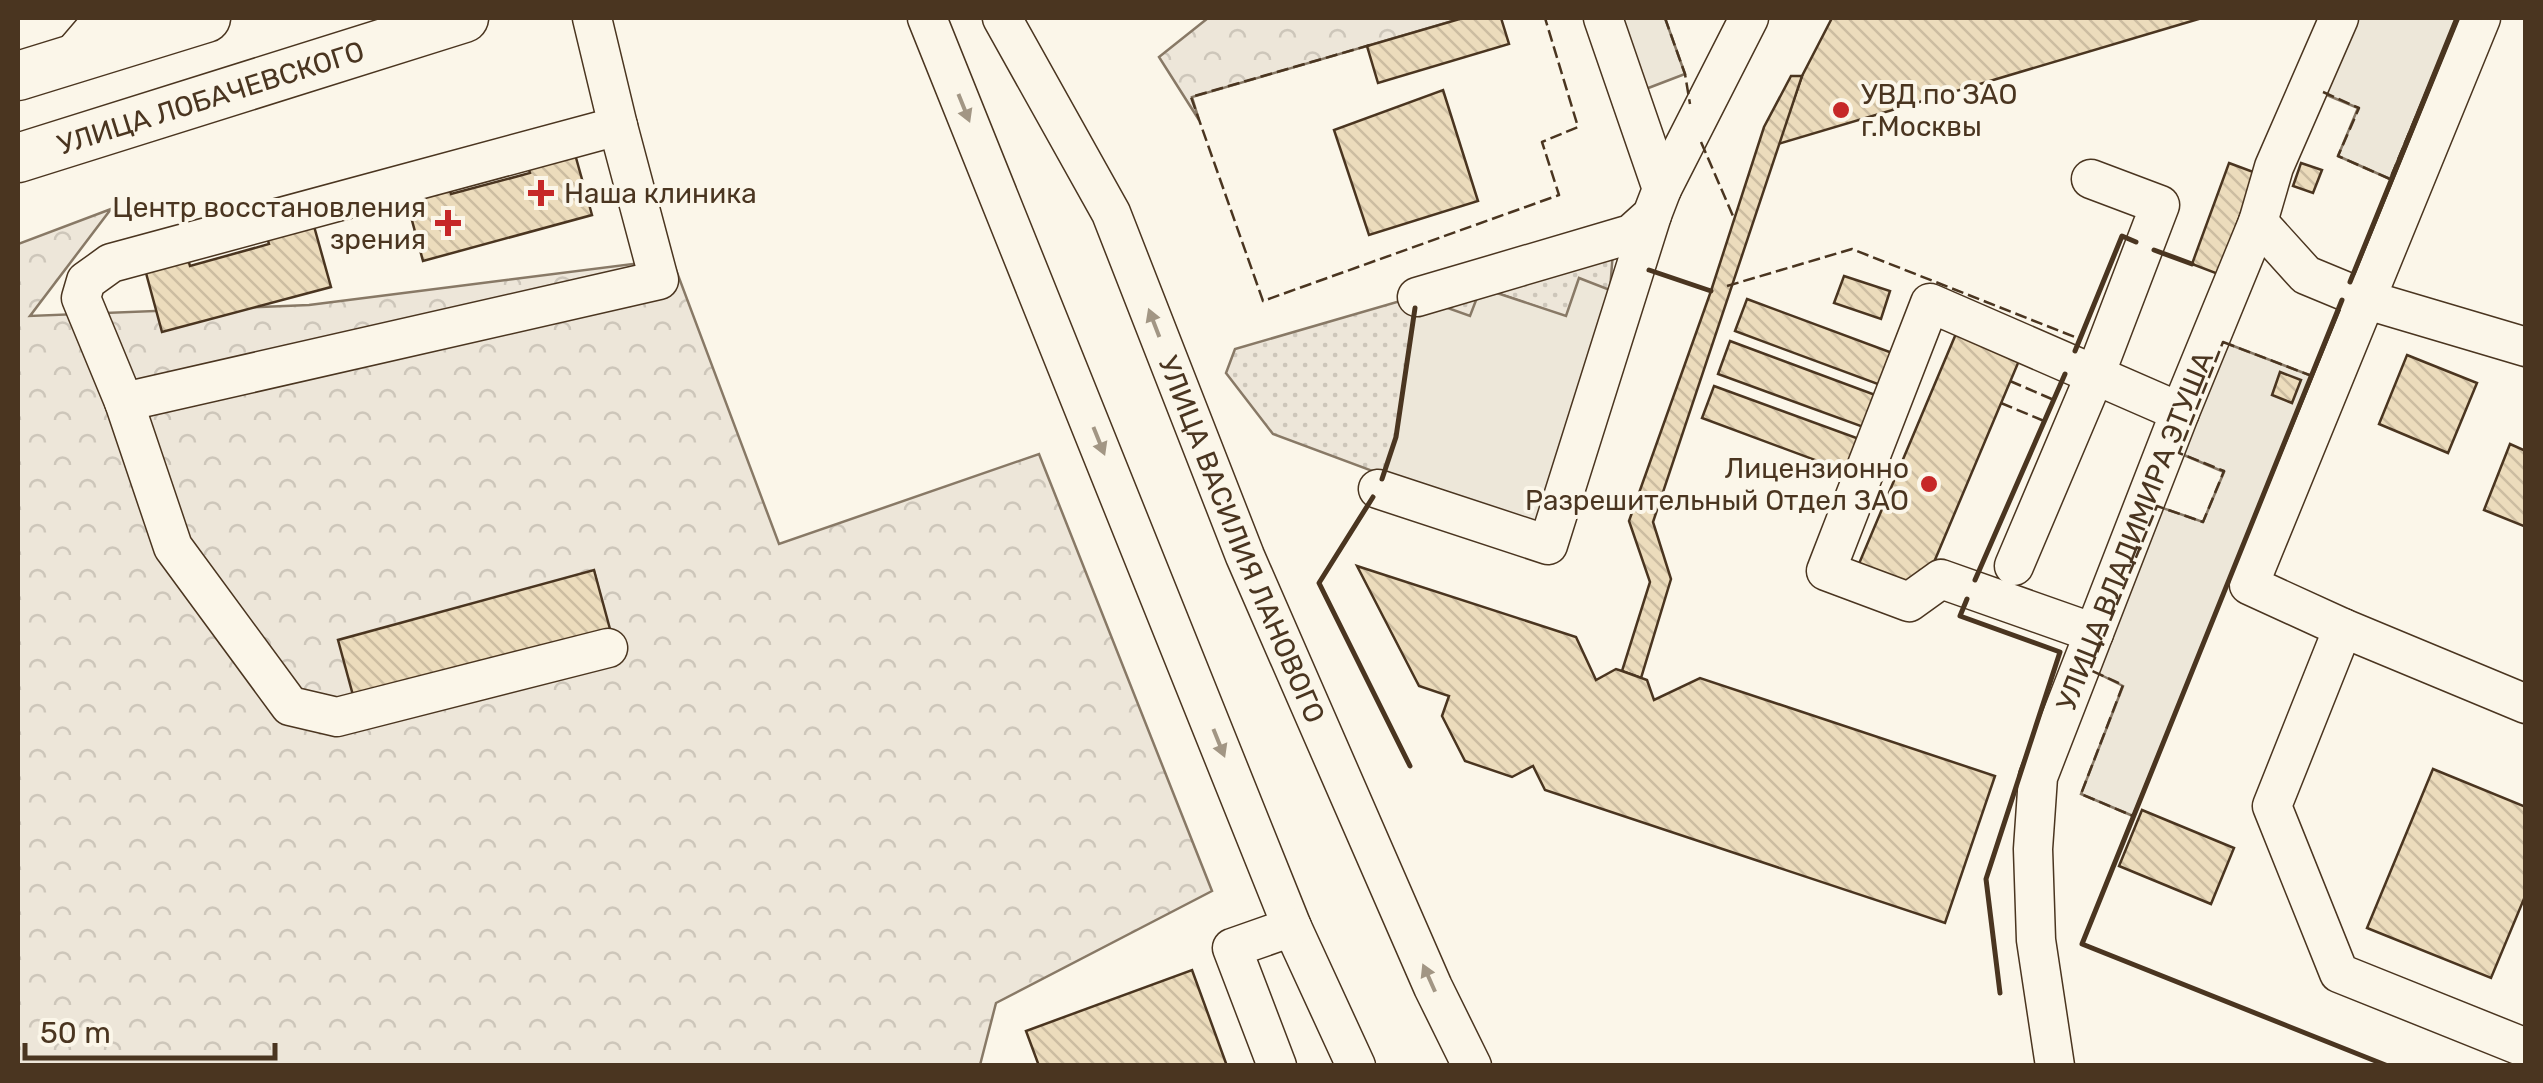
<svg xmlns="http://www.w3.org/2000/svg" width="2543" height="1083" font-family="Rubik,sans-serif">
<style>
.grass{fill:url(#grass-dots);stroke:#887966;stroke-width:2.5}
.forest{fill:url(#forest-crowns);stroke:#887966;stroke-width:2.5;fill-rule:evenodd}
.parking{fill:#ede7d9;stroke:#887966;stroke-width:2.5}
.building{fill:url(#building-back-hatch);stroke:#4a3520;stroke-width:2.5}
.lines{fill:none;stroke-linecap:round;stroke-linejoin:round}
.minor-casing{stroke:#4a3520;stroke-width:41}
.major-casing{stroke:#4a3520;stroke-width:51}
.minor{stroke:#fbf6e9;stroke-width:38}
.major{stroke:#fbf6e9;stroke-width:48}
.fence{stroke:#4a3520;stroke-width:2.5;stroke-dasharray:12 5;stroke-linecap:butt}
.wall{stroke:#4a3520;stroke-width:5}
.oneway{fill:#a29684}
.poi-dot{fill:#c62828;stroke:#fbf6e9;stroke-width:4}
.labels{text-anchor:middle;dominant-baseline:central;stroke-width:8;stroke-linejoin:round;paint-order:stroke}
.poi-label{font-size:28px;fill:#4a3520;stroke:#fbf6e9;text-anchor:start}
.street-label{font-size:28px;fill:#4a3520;stroke:#fbf6e9}
</style>
<defs>
<pattern id="grass-dots" width="8" height="8" patternUnits="userSpaceOnUse" patternTransform="scale(2.5)"><rect width="8" height="8" fill="#ede6d9"/><path d="M2 2h.1M6 6h.1" fill="none" stroke="#cdc6ba" stroke-width="1.8" stroke-linecap="round"/></pattern>
<pattern id="forest-crowns" width="20" height="18" patternUnits="userSpaceOnUse" patternTransform="scale(2.5)"><rect width="20" height="18" fill="#ede6d9"/><path d="M2 6a3 3 0 1 1 6 0M12 15a3 3 0 1 1 6 0" fill="none" stroke="#cdc6ba"/></pattern>
<pattern id="building-back-hatch" width="6" height="6" patternUnits="userSpaceOnUse" patternTransform="scale(2.5)"><rect width="6" height="6" fill="#ecdcbc"/><path d="M-1 5l2 2M0 0l6 6M5-1l2 2" fill="none" stroke="#ccbda1"/></pattern>
</defs>
<rect width="100%" height="100%" fill="#fbf6e9"/>
<path class="grass" d="M1614 239 1610 290 1566 317 1491 291C1448 345 1406 410 1383 475L1273 434 1226 373 1235 349Z"/>
<g class="forest">
<polygon points="1208,18 1463,18 1192,97 1199,120 1159,57"/>
<path d="M111 209 30 316 309 305 672 259 779 544 1039 454 1212 891 996 1003 980 1065 18 1066V244ZM594 571 609 629 355 699Z"/>
</g>
<g class="parking">
<polygon points="1603,18 1665,18 1685,74 1630,95"/>
<polygon points="2355,18 2457,18 2390,179 2338,156 2358,108 2322,93"/>
<polygon points="1579,278 1610,290 1553,530 1383,475 1396,437 1417,297 1470,316 1478,295 1491,291 1566,316"/>
<polygon points="2223,342 2312,376 2133,816 2081,794 2123,686 2091,670 2157,506 2203,522 2224,472 2179,453"/>
</g>
<g class="building">
<polygon points="1463,18 1501,18 1509,44 1378,83 1367,46"/>
<polygon points="1832,18 2202,18 1778,144 1802,76"/>
<polygon points="1791,76 1802,76 1653,522 1671,579 1641,678 1622,671 1650,582 1629,521 1711,291 1764,127"/>
<polygon points="1443,90 1478,201 1369,235 1334,130"/>
<polygon points="573,147 592,215 423,261 404,191 447,180 451,194 530,173 526,160"/>
<polygon points="2229,163 2256,173 2218,274 2192,264"/>
<polygon points="2301,163 2322,170 2313,193 2293,186"/>
<polygon points="312,219 331,287 162,332 143,262 186,251 190,266 269,244 265,231"/>
<polygon points="1844,276 1890,291 1881,319 1834,303"/>
<polygon points="1747,299 1895,354 1883,386 1735,331"/>
<polygon points="1958,329 2021,356 1921,593 1858,566"/>
<polygon points="1730,341 1878,396 1866,428 1718,374"/>
<polygon points="2407,355 2477,383 2448,453 2379,424"/>
<polygon points="2280,372 2301,380 2292,403 2272,395"/>
<polygon points="1714,386 1862,440 1850,473 1702,418"/>
<polygon points="2510,444 2526,451 2526,527 2484,510"/>
<polygon points="1357,566 1576,637 1596,680 1616,669 1622,671 1647,680 1654,700 1700,678 1995,776 1945,923 1545,790 1533,766 1512,777 1465,761 1442,716 1449,696 1419,686"/>
<polygon points="594,570 610,629 354,699 338,640"/>
<polygon points="2433,769 2526,807 2526,894 2491,978 2367,928"/>
<polygon points="2142,810 2234,848 2211,904 2119,866"/>
<polygon points="1192,970 1227,1066 1039,1066 1026,1031"/>
</g>
<g class="lines">
<defs>
<g id="minor">
<polyline points="592,18 618,126 111,263 86,281 81,298 124,402 173,547 290,706 337,717 608,648"/>
<polyline points="927,18 1292,927 1356,1066"/>
<path id="s1" d="M1002 18 1111 213 1245 556 1433 987 1472 1066"/>
<polyline points="68,60 104,18"/>
<polyline points="1662,189 1749,18"/>
<polyline points="2258,222 2306,275 2364,299 2526,347"/>
<polyline points="1417,297 1631,234 1652,215 1662,189 1603,18"/>
<polyline points="124,402 659,280 618,126"/>
<polyline points="1378,489 1548,545 1652,215"/>
<polyline points="2014,566 2095,375 2160,205 2091,179"/>
<polyline points="2343,628 2249,585 2481,18"/>
<polyline points="2094,633 1941,579 1909,602 1826,571 1930,303 2180,412"/>
<polyline points="2526,704 2343,628 2272,806 2339,973 2526,1048"/>
<polyline points="1277,1066 1232,948 1292,927"/>
<path id="s2" d="M2055 1066 2036 940 2033 849 2038 777 2180 412 2258 222 2274 167 2339 18"/>
</g>
<g id="major">
<polyline points="18,76 206,18"/>
<path id="s3" d="M18 158 464 18"/>
</g>
</defs>
<use href="#minor" class="minor-casing"/>
<use href="#major" class="major-casing"/>
<use href="#minor" class="minor"/>
<use href="#major" class="major"/>
<g class="fence">
<polyline points="1665,18 1685,74 1690,104"/>
<polyline points="1370,45 1191,97 1263,301 1559,195 1542,142 1578,127 1545,18"/>
<polyline points="2323,92 2359,108 2338,156 2390,179 2457,18"/>
<polyline points="1701,142 1733,216"/>
<polyline points="1727,286 1852,249 2080,339"/>
<polygon points="2223,342 2312,376 2133,816 2081,794 2123,685 2090,670 2157,506 2203,522 2224,471 2179,453"/>
<polyline points="2010,381 2054,400"/>
<polyline points="2001,403 2044,421"/>
</g>
<g class="wall">
<polyline points="2154,250 2192,264"/>
<polyline points="1649,270 1711,291"/>
<polyline points="2350,282 2457,18"/>
<polyline points="2342,300 2082,944 2388,1066"/>
<polyline points="2075,351 2122,236 2136,242"/>
<polyline points="1382,479 1396,437 1415,308"/>
<polyline points="1373,497 1319,583 1410,766"/>
<polyline points="1975,580 2065,374"/>
<polyline points="1967,599 1960,616 2060,652 1986,879 2000,993"/>
</g>
</g>
<defs><path id="oneway-solid" d="M-6-.8H1V-3.2L6.5 0L1 3.2V.8H-6Z" transform="scale(2.5)"/></defs>
<g class="oneway">
<use href="#oneway-solid" transform="translate(964 108) rotate(68)"/>
<use href="#oneway-solid" transform="translate(1154 323) rotate(-111)"/>
<use href="#oneway-solid" transform="translate(1099 441) rotate(68)"/>
<use href="#oneway-solid" transform="translate(1219 743) rotate(68)"/>
<use href="#oneway-solid" transform="translate(1429 978) rotate(-114)"/>
</g>
<g class="poi-dot">
<circle cx="1841" cy="110" r="10"/>
<path d="M536 178h10v10h10v10h-10v10h-10v-10h-10v-10h10z"/>
<path d="M443 208h10v10h10v10h-10v10h-10v-10h-10v-10h10z"/>
<circle cx="1929" cy="484" r="10"/>
</g>
<g class="labels">
<g class="poi-label">
<text x="1861" y="94">УВД по ЗАО<tspan x="1861" dy="32">г.Москвы</tspan></text>
<text x="564" y="193">Наша клиника</text>
<text x="426" y="207" text-anchor="end">Центр восстановления<tspan x="426" dy="32">зрения</tspan></text>
<text x="1909" y="468" text-anchor="end">Лицензионно<tspan x="1909" dy="32">Разрешительный Отдел ЗАО</tspan></text>
</g>
<g class="street-label">
<text stroke="none"><textPath href="#s3" startOffset="202">УЛИЦА ЛОБАЧЕВСКОГО</textPath></text>
<text stroke="none"><textPath href="#s2" startOffset="555">УЛИЦА ВЛАДИМИРА ЭТУША</textPath></text>
<text stroke="none"><textPath href="#s1" startOffset="575">УЛИЦА ВАСИЛИЯ ЛАНОВОГО</textPath></text>
</g>
</g>
<rect width="2543" height="1083" fill="none" stroke="#4a3520" stroke-width="40"/>
<path d="M25 1043v15h250v-15" fill="none" stroke="#4a3520" stroke-width="5"/>
<text x="40" y="1043" font-size="30" fill="#4a3520" stroke="#fbf6e9" stroke-width="8" paint-order="stroke">50 m</text>
</svg>
